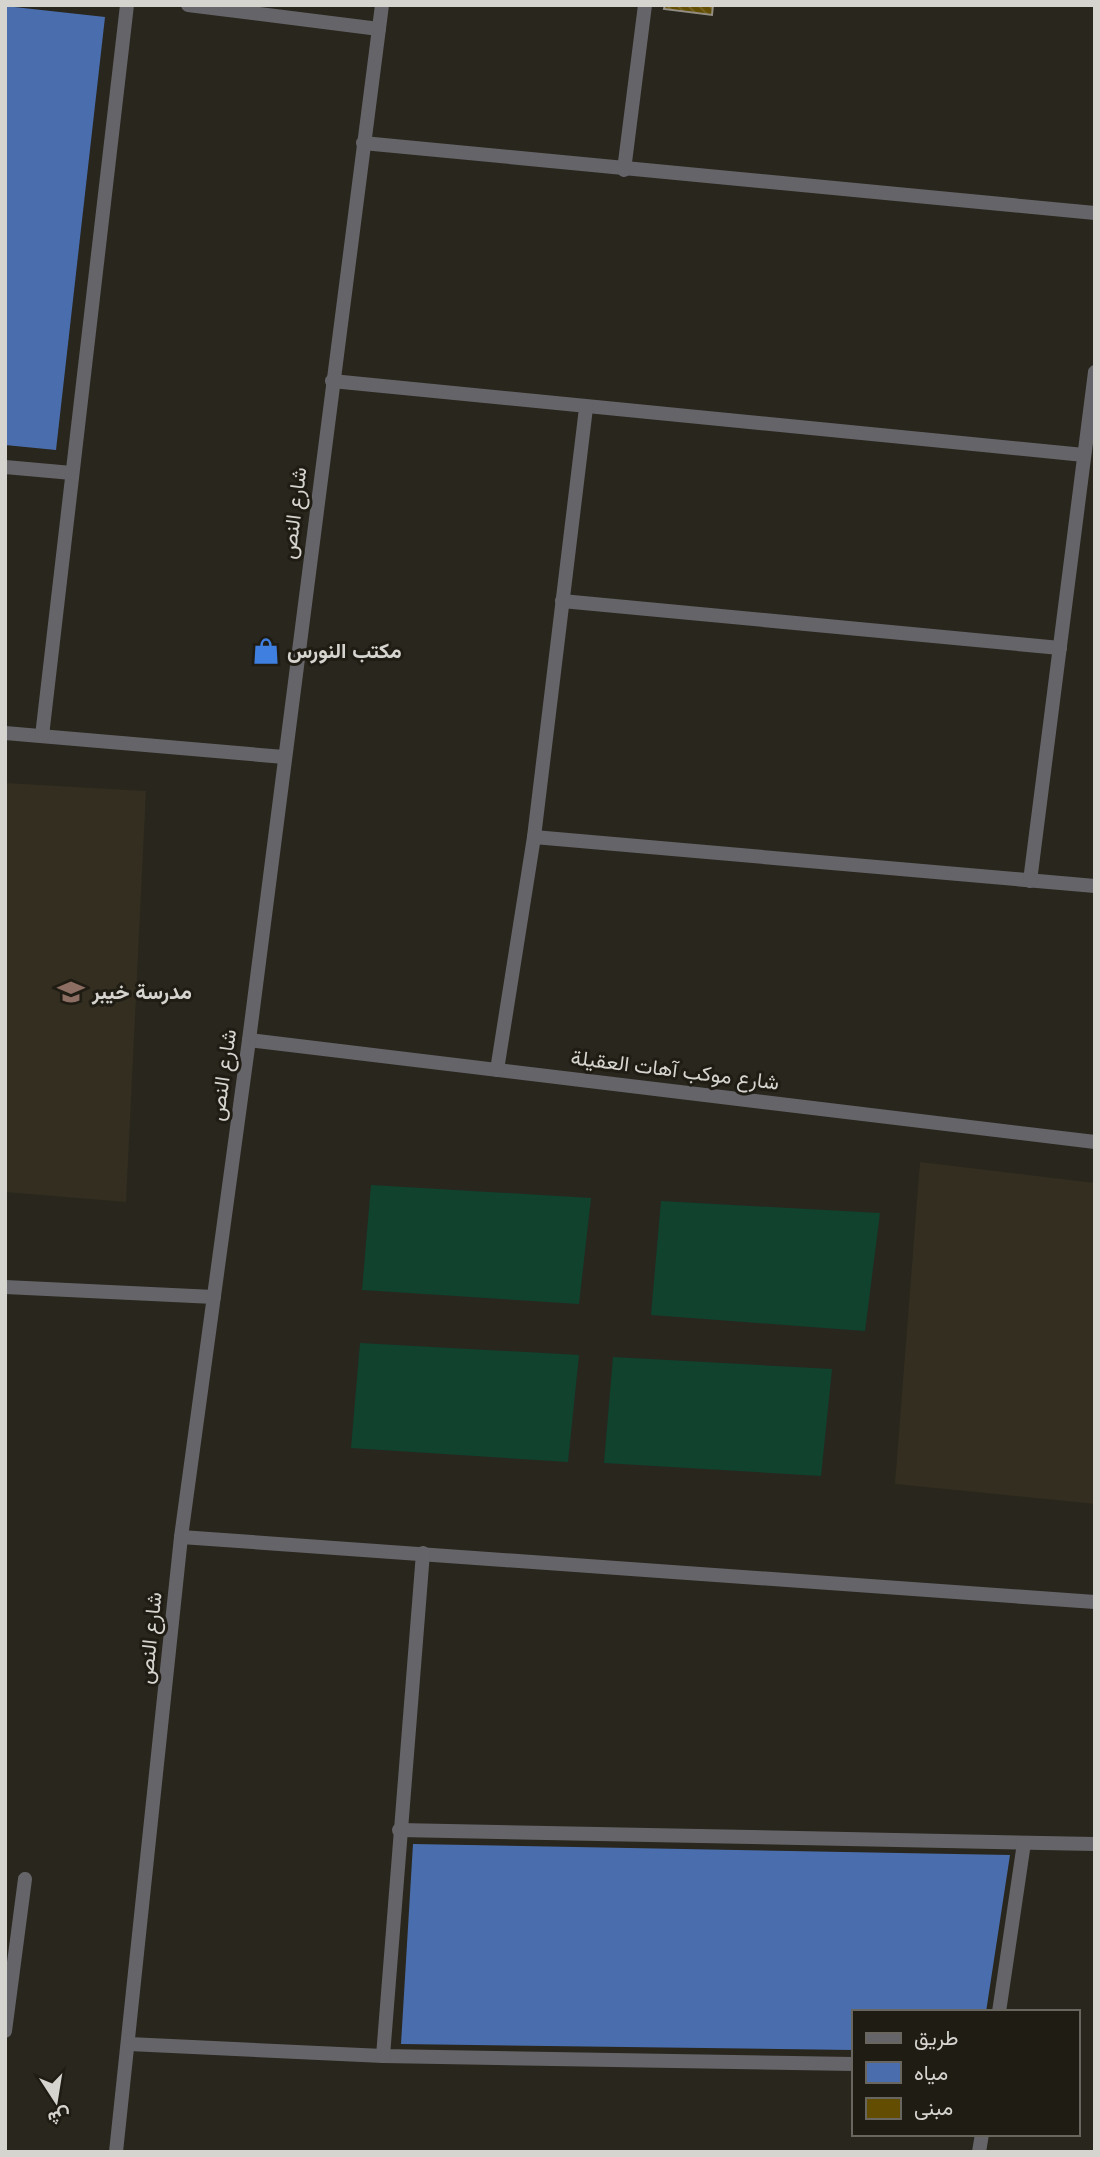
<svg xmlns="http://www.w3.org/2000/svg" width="1100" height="2157" font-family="'Nunito Sans',Vazirmatn,sans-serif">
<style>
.built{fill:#332e1f}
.garden{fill:#10422e}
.water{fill:#4a6ead}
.building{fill:url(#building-back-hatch);stroke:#928e84;stroke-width:2}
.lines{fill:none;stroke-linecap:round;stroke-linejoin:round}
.service{stroke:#656468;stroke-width:14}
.minor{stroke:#656468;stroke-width:14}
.labels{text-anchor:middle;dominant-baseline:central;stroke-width:6;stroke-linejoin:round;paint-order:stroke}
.street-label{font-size:21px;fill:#d6d4cf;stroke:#1f1c14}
.poi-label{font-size:21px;font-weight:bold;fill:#d6d4cf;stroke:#1f1c14;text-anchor:start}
</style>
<defs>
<pattern id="building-back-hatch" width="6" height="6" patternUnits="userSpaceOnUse" patternTransform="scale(1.75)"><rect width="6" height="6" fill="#624d03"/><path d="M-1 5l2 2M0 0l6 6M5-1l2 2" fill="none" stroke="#786627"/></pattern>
</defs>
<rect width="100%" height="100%" fill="#29261e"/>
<g class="built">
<polygon points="5,783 146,791 126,1202 5,1192"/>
<polygon points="920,1162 1095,1183 1095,1504 895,1484"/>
</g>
<g class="garden">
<polygon points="371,1185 591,1198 579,1304 362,1290"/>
<polygon points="661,1201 880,1213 865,1331 651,1315"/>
<polygon points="360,1343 579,1355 568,1462 351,1448"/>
<polygon points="613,1357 832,1369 821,1476 604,1463"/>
</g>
<g class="water">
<polygon points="5,6 105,17 56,450 5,445"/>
<polygon points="413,1844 1010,1855 986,2012 853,2012 853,2050 401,2044"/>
</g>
<polygon class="building" points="665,5 713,5 712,15 664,9"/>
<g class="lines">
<polyline class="service" points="5,2031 25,1879"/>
<g class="minor">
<polyline points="188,5 379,29"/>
<polyline points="363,143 1095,213"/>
<polyline points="624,170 645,5"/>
<polyline points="332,381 1084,455"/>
<polyline points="5,467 72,473"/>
<polyline points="562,601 1060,648"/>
<polyline points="5,733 284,757"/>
<polyline points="42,736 127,5"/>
<polyline points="534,837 1095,886"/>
<polyline points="1030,881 1095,372"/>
<polyline points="249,1040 1095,1142"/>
<polyline points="497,1070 534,837 586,408"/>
<polyline points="5,1287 214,1297"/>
<polyline points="181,1537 1095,1602"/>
<polyline points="399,1830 1095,1844"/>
<polyline points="999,2012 1024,1843"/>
<polyline points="129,2044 383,2056 853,2064"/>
<polyline points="383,2056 423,1553"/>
<polyline points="116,2152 181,1537 249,1040 382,5"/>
<polyline points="979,2152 982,2134"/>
</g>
</g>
<defs>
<symbol id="shop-bare" viewBox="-9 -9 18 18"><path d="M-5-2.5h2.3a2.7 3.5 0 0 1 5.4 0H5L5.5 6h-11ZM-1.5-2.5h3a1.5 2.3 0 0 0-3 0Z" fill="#3f7fe0" stroke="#1f1c14" stroke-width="2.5" paint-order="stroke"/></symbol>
<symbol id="school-bare" viewBox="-9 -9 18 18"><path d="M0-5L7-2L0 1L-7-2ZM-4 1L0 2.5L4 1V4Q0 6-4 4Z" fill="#8d6e63" stroke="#1f1c14" stroke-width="2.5" paint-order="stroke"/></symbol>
</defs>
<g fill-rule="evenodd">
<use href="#shop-bare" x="247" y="632" width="38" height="38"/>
<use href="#school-bare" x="52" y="973" width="38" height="38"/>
</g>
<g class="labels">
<g class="street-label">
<text transform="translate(294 513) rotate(-83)">شارع النص</text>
<text transform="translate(675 1070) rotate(7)">شارع موكب آهات العقيلة</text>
<text transform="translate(223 1075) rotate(-82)">شارع النص</text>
<text transform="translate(150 1638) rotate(-84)">شارع النص</text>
</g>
<g class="poi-label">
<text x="287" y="651">مكتب النورس</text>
<text x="92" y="992">مدرسة خيبر</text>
</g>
</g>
<rect width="1100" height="2157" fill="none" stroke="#d6d4cf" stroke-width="14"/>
<rect x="852" y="2010" width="228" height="126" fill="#1f1c14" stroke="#68665f" stroke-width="2"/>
<rect x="866" y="2033" width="35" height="10" fill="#656468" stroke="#68665f" stroke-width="2"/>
<text x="914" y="2045" font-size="21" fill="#d6d4cf">طريق</text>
<rect x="866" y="2062" width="35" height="21" fill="#4a6ead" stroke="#68665f" stroke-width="2"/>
<text x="914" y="2080" font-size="21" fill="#d6d4cf">مياه</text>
<rect x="866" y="2098" width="35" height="21" fill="#624d03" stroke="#68665f" stroke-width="2"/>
<text x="914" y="2115" font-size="21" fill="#d6d4cf">مبنى</text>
<g transform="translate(56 2101) rotate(168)" stroke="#1f1c14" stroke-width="5" paint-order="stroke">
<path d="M0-5L12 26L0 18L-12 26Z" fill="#d6d4cf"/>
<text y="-10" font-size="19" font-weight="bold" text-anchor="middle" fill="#d6d4cf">ش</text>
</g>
</svg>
